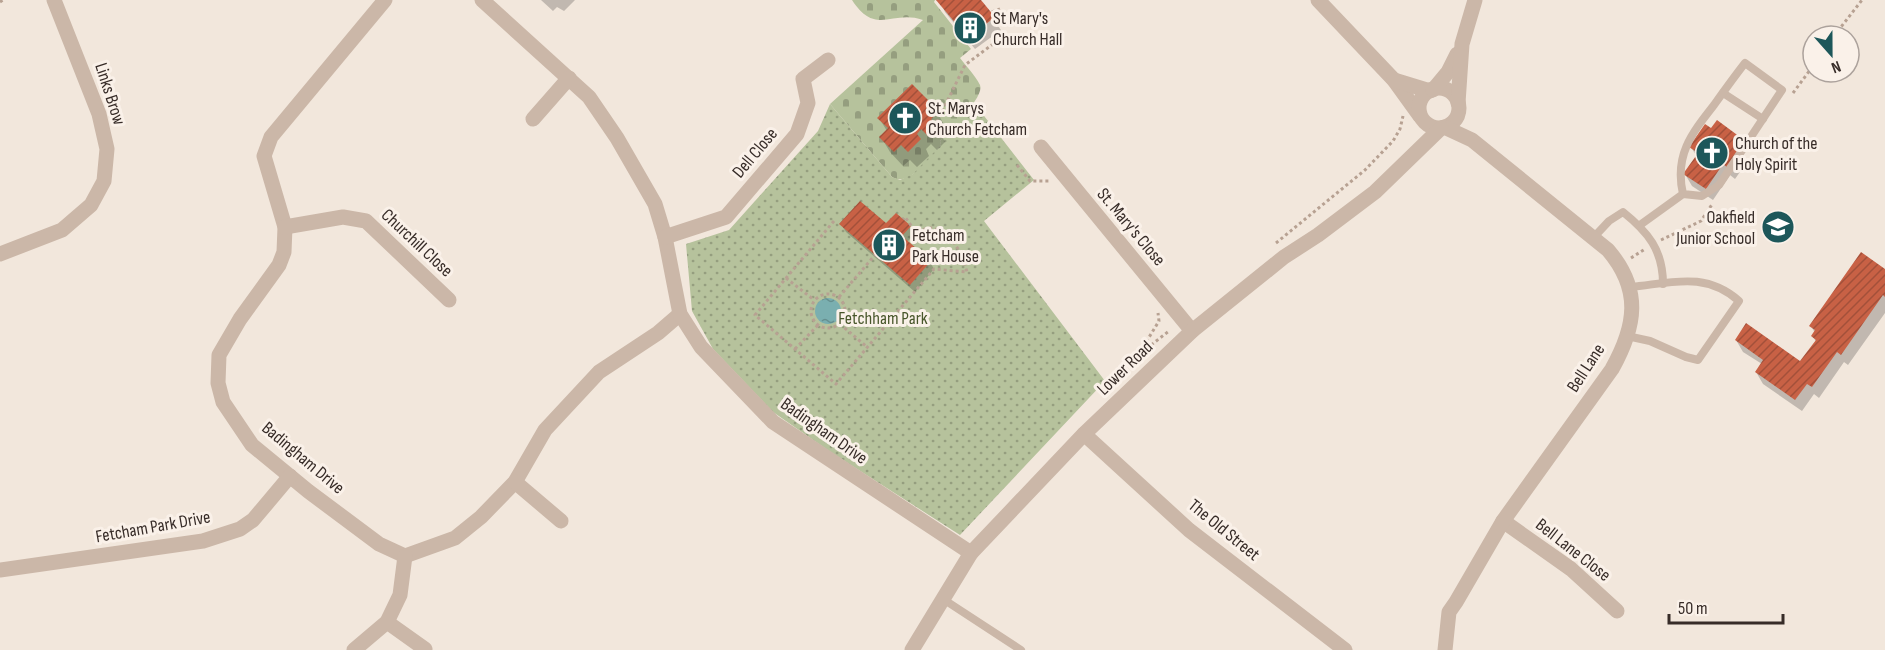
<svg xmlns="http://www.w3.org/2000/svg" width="1885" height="650" font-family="'Sofia Sans Condensed',sans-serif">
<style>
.cemetery{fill:url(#cemetery-stones)}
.park{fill:url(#park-dots)}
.water{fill:url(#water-ripples)}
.shadow{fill:#0003}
.building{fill:url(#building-hatch)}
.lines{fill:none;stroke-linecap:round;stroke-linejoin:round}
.path{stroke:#b7a192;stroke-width:3;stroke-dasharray:3 3;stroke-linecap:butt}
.service{stroke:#cbb7a8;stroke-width:8}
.minor{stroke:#cbb7a8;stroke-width:15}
.tertiary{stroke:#cbb7a8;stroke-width:15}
.labels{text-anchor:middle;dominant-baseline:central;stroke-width:6;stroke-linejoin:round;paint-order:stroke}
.poi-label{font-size:18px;fill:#372c28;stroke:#faf1e9;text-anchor:start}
.street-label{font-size:18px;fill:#372c28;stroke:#faf1e9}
.park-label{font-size:18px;fill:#48562b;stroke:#faf1e9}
</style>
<defs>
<pattern id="cemetery-stones" width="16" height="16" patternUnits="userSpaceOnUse" patternTransform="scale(1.5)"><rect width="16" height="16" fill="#b6c29c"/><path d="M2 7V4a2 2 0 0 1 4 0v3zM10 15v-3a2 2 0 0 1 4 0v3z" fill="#959e7f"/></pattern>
<pattern id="park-dots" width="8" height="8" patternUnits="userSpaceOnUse" patternTransform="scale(1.5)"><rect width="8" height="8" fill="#b6c29c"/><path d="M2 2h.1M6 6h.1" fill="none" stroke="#959e7f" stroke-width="1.8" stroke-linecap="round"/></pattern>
<pattern id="water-ripples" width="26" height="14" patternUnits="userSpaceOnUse" patternTransform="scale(1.5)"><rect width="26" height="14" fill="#7aafb0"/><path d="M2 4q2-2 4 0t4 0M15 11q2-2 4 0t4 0" fill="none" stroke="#658f8f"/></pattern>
<pattern id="building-hatch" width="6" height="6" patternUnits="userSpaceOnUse" patternTransform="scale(1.5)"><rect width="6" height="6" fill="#c86145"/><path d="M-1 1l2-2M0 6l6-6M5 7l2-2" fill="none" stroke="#a3503a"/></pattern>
</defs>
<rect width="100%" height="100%" fill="#f2e7dc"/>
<path class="cemetery" d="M852 0H935L934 2 971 49 960 58C966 66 975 75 980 85 985 97 949 131 940 141L941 145C930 157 909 188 892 177L830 104 923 20C892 9 876 37 852 0Z"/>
<polygon class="park" points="974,103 1034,180 984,221 1105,381 960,535 829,451 773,412 713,349 692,311 686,244 729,230 818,131 830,104 892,177 900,180 913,174 941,145 940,141"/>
<circle class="water" cx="828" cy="311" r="13"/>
<g class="shadow">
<polygon points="541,0 575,0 564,11 557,7 553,11"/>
<polygon points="940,0 979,0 1001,30 975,49 945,12"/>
<polygon points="937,112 946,128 940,133 945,142 937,150 931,144 926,149 929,156 917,167 910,160 903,166 890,152 881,137 887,131 879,118"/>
<polygon points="1712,130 1739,138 1746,149 1743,154 1747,162 1735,179 1730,175 1713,200 1692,186 1685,174 1697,157 1691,147"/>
<polygon points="841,224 910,227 914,235 907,242 930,262 934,269 915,292 846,232"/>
<polygon points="1885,271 1885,313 1848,365 1844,362 1819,398 1814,394 1802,411 1763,384 1756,372 1762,364 1743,352 1736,340 1801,363 1816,342 1813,336 1815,333 1811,326"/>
</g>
<g class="building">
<polygon points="936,0 981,0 995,17 968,38"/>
<polygon points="912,84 939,111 931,119 938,126 928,136 921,129 917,134 921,139 908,152 901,145 894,152 879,137 888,128 877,118"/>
<polygon points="1717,120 1740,137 1735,144 1741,149 1728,168 1723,164 1706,189 1683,174 1698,153 1689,147 1705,124 1711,128"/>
<polygon points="860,201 886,223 896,213 911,226 902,236 931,261 910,285 839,224"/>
<polygon points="1861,252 1885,269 1885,297 1883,295 1841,355 1837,352 1812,387 1807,384 1795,400 1755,372 1763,360 1735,340 1746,323 1800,361 1816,340 1811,336 1815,330 1809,326"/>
</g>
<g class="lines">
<g class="path">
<polyline points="0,2 3,0"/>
<polyline points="992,12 1000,9"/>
<polyline points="1834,36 1862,0"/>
<polyline points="1793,93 1813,66"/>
<polyline points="937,122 965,65 993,44"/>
<polyline points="1017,165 1030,181 1050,181"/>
<polyline points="834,221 755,315 836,384 934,269 967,272 962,255 947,232 931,228 915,231 905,217 903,219"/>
<polyline points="1661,240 1701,221 1713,203"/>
<polyline points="1276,243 1365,170 1393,141 1400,129 1403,116"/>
<polyline points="1631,258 1645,249"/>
<polyline points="786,278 814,300"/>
<circle cx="828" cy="311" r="17"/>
<polyline points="839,297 875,255"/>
<polyline points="840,324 867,347"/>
<polyline points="795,349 818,325"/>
<polyline points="1140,352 1159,321 1158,313"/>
<polyline points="1137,356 1169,331"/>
</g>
<g class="service">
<polyline points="1723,93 1763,119"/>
<path d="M1640 225 1683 194 1702 196 1719 185 1782 90 1745 63C1734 77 1724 91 1714 105 1692 133 1674 155 1683 194"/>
<path d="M1594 237 1609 221 1623 212C1648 232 1663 250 1663 284"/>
<path d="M1627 336 1650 341 1686 357 1698 360 1739 301C1705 271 1672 283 1630 287"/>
<polyline points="943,599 1021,650"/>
</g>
<g class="minor">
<polyline points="385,0 271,137 264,156 285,227 284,252 279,265 240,319 219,355 218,383 223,402 252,445 308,491 379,544 405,556 455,538 481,517 515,482 545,430 599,372 658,333 680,314"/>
<polyline points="482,0 589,97 617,138 655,204 665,237 680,314 701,347 773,422 971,553"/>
<polyline points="1318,0 1394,80 1420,116"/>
<polyline points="1394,80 1430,91"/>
<polyline points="533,119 569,78"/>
<polyline points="1041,147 1192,331"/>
<polyline points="285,227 343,217 366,221 449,300"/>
<polyline points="665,237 726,217 797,134 808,103 803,79 828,60"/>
<polyline points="0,254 62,230 91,205 104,181 107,149 99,114 54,0"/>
<polyline points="1084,434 1189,530 1345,650"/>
<polyline points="515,482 561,521"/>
<polyline points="1503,521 1571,569 1617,611"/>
<polyline points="0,570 203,541 240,529 253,520 290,476"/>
<polyline points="387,622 425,649"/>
<polyline points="354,650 387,622 400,595 405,556"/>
</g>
<g class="tertiary">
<circle cx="1439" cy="108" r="20"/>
<polyline points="1433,90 1448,72 1457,54"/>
<polyline points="1458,103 1462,44 1475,0"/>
<path d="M1444 127 1472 140 1608 250C1642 290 1636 326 1612 369L1503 521 1456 602 1449 612 1445 650"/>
<polyline points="912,650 971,553 1084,434 1192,331 1284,257 1318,235 1375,192 1441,128"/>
</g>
</g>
<defs>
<symbol id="building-disc" viewBox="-11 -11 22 22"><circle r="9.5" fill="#1d575a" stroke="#faf1e9"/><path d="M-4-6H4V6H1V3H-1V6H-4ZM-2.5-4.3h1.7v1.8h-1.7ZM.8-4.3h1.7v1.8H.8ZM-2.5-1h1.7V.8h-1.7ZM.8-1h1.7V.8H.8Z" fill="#fff"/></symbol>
<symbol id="church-disc" viewBox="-11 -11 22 22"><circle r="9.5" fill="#1d575a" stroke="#faf1e9"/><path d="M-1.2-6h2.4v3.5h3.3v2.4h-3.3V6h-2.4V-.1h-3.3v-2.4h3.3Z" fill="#fff"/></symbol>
<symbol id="school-disc" viewBox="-11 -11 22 22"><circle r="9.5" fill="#1d575a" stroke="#faf1e9"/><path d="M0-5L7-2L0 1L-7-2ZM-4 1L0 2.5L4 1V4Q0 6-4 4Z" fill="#fff"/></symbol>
</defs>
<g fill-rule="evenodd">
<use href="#building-disc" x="951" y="9" width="38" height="38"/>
<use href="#church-disc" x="886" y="99" width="38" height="38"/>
<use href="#church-disc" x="1693" y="134" width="38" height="38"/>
<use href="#school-disc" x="1759" y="208" width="38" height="38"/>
<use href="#building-disc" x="870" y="226" width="38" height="38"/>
</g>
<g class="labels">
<g class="poi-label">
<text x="993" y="18">St Mary's<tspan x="993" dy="21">Church Hall</tspan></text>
<text x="928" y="108">St. Marys<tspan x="928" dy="21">Church Fetcham</tspan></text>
<text x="1735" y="143">Church of the<tspan x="1735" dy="21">Holy Spirit</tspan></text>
<text x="1755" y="217" text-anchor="end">Oakfield<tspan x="1755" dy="21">Junior School</tspan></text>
<text x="912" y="235">Fetcham<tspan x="912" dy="21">Park House</tspan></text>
</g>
<g class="street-label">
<text transform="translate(110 94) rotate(72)">Links Brow</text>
<text transform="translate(755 153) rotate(-50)">Dell Close</text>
<text transform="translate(1131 227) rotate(50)">St. Mary's Close</text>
<text transform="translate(417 243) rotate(43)">Churchill Close</text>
<text transform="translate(1125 368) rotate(-44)">Lower Road</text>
<text transform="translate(1586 368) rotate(-57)">Bell Lane</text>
<text transform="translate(824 431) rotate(35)">Badingham Drive</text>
<text transform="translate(303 458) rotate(40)">Badingham Drive</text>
<text transform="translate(153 527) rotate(-10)">Fetcham Park Drive</text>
<text transform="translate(1224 530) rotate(39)">The Old Street</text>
<text transform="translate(1573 550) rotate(38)">Bell Lane Close</text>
</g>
<g class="park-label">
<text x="883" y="318">Fetchham Park</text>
</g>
</g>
<g transform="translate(1831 54) rotate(159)"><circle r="28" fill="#faf1e9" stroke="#aca29c" stroke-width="1.5"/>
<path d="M0-4.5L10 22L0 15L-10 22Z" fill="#1d575a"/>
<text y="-9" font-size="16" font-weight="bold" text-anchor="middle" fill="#372c28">N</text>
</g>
<path d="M1669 614v9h114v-9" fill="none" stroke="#372c28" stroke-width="3"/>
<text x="1678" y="614" font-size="18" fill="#372c28" stroke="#faf1e9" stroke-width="4.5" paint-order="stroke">50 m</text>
</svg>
